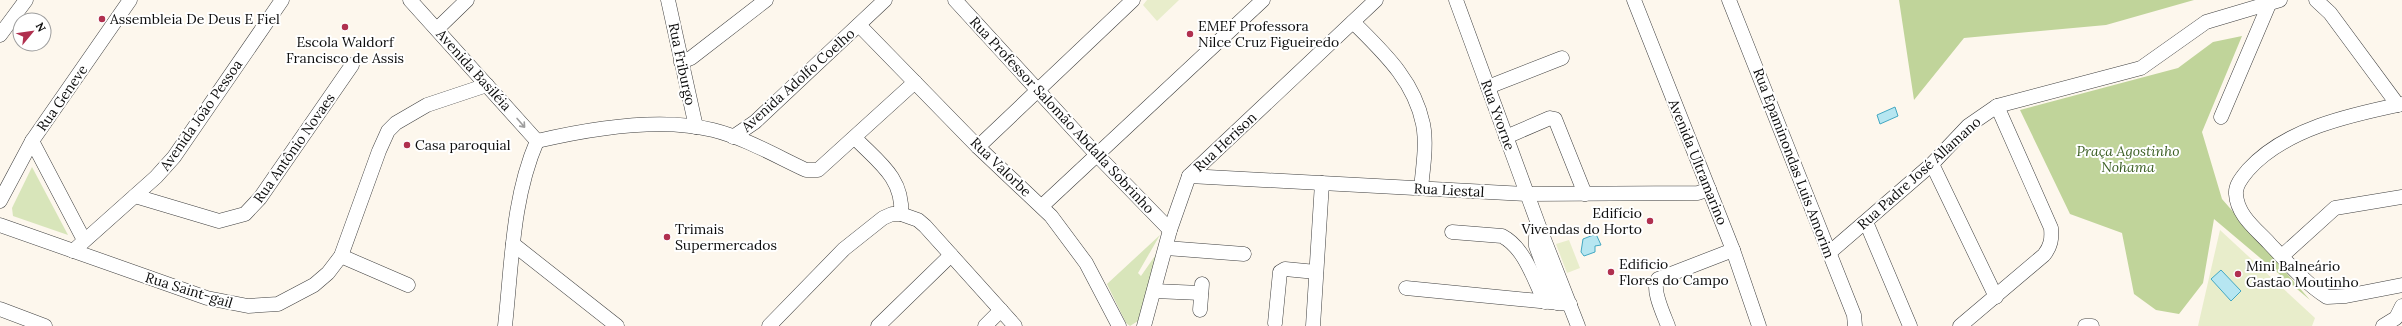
<svg xmlns="http://www.w3.org/2000/svg" width="2402" height="326" font-family="Lora,serif">
<style>
.green{fill:#d8e5ba}
.forest{fill:#c0d49a}
.pitch{fill:#e8edcb}
.water{fill:#b6e6f1;stroke:#43a8c2}
.lines{fill:none;stroke-linecap:round;stroke-linejoin:round}
.minor-casing{stroke:#3f3f3f;stroke-width:15}
.minor{stroke:#fff;stroke-width:14}
.oneway{stroke:#9e9e9e}
.poi-dot{fill:#b0304f;stroke:#fff;stroke-width:1.5}
.labels{text-anchor:middle;dominant-baseline:central;stroke-width:4;stroke-linejoin:round;paint-order:stroke}
.poi-label{font-size:14px;fill:#0c0c0c;stroke:#fff;text-anchor:start}
.street-label{font-size:14px;fill:#0c0c0c;stroke:#fff}
.park-label{font-size:14px;font-style:italic;fill:#3a5e22;stroke:#fff}
</style>
<rect width="100%" height="100%" fill="#fdf7ed"/>
<g class="green">
<polygon points="32,167 68,235 13,216 12,208"/>
<polygon points="1160,235 1138,273 1141,276 1157,253 1138,321 1130,326 1126,323 1107,284"/>
</g>
<g class="forest">
<polygon points="1899,0 2194,0 2106,25 1964,38 1914,100"/>
<polygon points="2242,36 2202,132 2222,199 2310,300 2214,219 2203,283 2179,314 2156,310 2134,294 2122,233 2070,214 2020,110 2178,68 2213,42"/>
</g>
<g class="pitch">
<polygon points="1147,0 1179,0 1157,21 1143,5"/>
<polygon points="2220,230 2315,318 2312,326 2198,326"/>
<polygon points="1569,240 1580,268 1567,273 1556,244"/>
</g>
<g class="water">
<polygon points="1895,107 1898,116 1880,124 1877,115"/>
<polygon points="1596,234 1601,245 1595,246 1595,252 1584,256 1581,252 1583,239"/>
<polygon points="2221,270 2241,291 2231,301 2211,279"/>
</g>
<g class="lines">
<defs>
<g id="minor">
<polyline points="410,0 537,141"/>
<polyline points="668,0 696,127"/>
<polyline points="955,0 1097,155 1170,230"/>
<polyline points="1456,0 1540,229 1578,326"/>
<polyline points="1634,0 1733,250 1759,326"/>
<polyline points="1729,0 1854,315 1855,326"/>
<polyline points="2316,0 2330,13 2398,105"/>
<path d="M1353 22C1383 52 1414 80 1423 124 1427 144 1423 168 1421 188"/>
<polyline points="859,25 978,147 1051,216 1086,263 1119,326"/>
<polyline points="437,29 467,0"/>
<polyline points="0,35 26,0"/>
<polyline points="681,62 691,58 766,0"/>
<polyline points="1488,87 1562,58"/>
<path d="M2402 104C2349 115 2285 129 2248 170 2243 176 2235 185 2236 194 2237 215 2256 229 2269 243 2286 261 2306 284 2327 297L2346 296 2402 285"/>
<polyline points="2221,117 2270,2"/>
<polyline points="733,137 755,122 885,0"/>
<polyline points="1506,137 1550,118 1555,119 1585,194"/>
<path d="M855 138C877 161 904 178 901 214"/>
<polyline points="32,141 84,240"/>
<path d="M537 141C588 129 661 117 713 130 745 138 776 156 806 170H818L915 82"/>
<polyline points="978,147 1133,0"/>
<polyline points="1932,164 1996,297"/>
<polyline points="1189,176 1527,194 1698,193 1709,189"/>
<polyline points="135,196 219,221 245,214 260,198 352,65"/>
<polyline points="0,201 32,141 130,0"/>
<polyline points="1042,206 1263,0"/>
<polyline points="1866,222 1910,326"/>
<polyline points="0,225 207,298 248,306 278,304 314,285 328,273 341,256 379,151 388,131 396,123 427,105 487,85"/>
<polyline points="1540,229 1536,237 1536,246 1557,303"/>
<path d="M1452 232 1502 236C1525 248 1534 280 1545 302"/>
<polyline points="513,244 617,326"/>
<polyline points="1166,248 1244,254"/>
<polyline points="73,251 156,177 174,157 282,0"/>
<polyline points="1829,253 1932,164 1968,126 1997,106 2141,68 2206,22 2280,0"/>
<polyline points="341,256 408,285"/>
<polyline points="2282,256 2335,208 2402,197"/>
<polyline points="1406,288 1570,304"/>
<polyline points="1154,291 1201,293"/>
<polyline points="0,309 45,326"/>
<polyline points="1200,310 1202,284"/>
<polyline points="1275,323 1280,272 1285,269 1316,272"/>
<path d="M505 326C512 263 512 199 537 141"/>
<polyline points="769,326 844,249 883,218 892,214 901,214 918,220 925,226 1015,326"/>
<polyline points="878,326 951,255"/>
<polyline points="985,326 1001,310"/>
<polyline points="1144,326 1170,230 1189,176 1376,0"/>
<polyline points="1313,326 1322,183"/>
<path d="M1668 326C1664 315 1651 289 1658 279L1733 250"/>
<path d="M1960 326 2044 255C2051 246 2052 239 2051 228L1997 106"/>
<polyline points="2085,326 2092,326"/>
<polyline points="2383,326 2396,318 2402,306"/>
</g>
</defs>
<use href="#minor" class="minor-casing"/>
<use href="#minor" class="minor"/>
</g>
<defs><path id="oneway-shaft" d="M-6 0H5M1.5-3L5.5 0L1.5 3" fill="none" stroke-width="1.6" stroke-linecap="round" stroke-linejoin="round"/></defs>
<use class="oneway" href="#oneway-shaft" transform="translate(521 123) rotate(49)"/>
<g class="poi-dot">
<circle cx="102" cy="19" r="4"/>
<circle cx="345" cy="27" r="4"/>
<circle cx="1190" cy="34" r="4"/>
<circle cx="407" cy="145" r="4"/>
<circle cx="1650" cy="221" r="4"/>
<circle cx="667" cy="237" r="4"/>
<circle cx="1611" cy="272" r="4"/>
<circle cx="2238" cy="274" r="4"/>
</g>
<g class="labels">
<g class="poi-label">
<text x="110" y="19">Assembleia De Deus E Fiel</text>
<text x="1198" y="26">EMEF Professora<tspan x="1198" dy="16">Nilce Cruz Figueiredo</tspan></text>
<text x="345" y="42" text-anchor="middle">Escola Waldorf<tspan x="345" dy="16">Francisco de Assis</tspan></text>
<text x="415" y="145">Casa paroquial</text>
<text x="1642" y="213" text-anchor="end">Edifício<tspan x="1642" dy="16">Vivendas do Horto</tspan></text>
<text x="675" y="229">Trimais<tspan x="675" dy="16">Supermercados</tspan></text>
<text x="1619" y="264">Edificio<tspan x="1619" dy="16">Flores do Campo</tspan></text>
<text x="2246" y="266">Mini Balneário<tspan x="2246" dy="16">Gastão Moutinho</tspan></text>
</g>
<g class="street-label">
<text transform="translate(682 64) rotate(78)">Rua Friburgo</text>
<text transform="translate(474 70) rotate(48)">Avenida Basiléia</text>
<text transform="translate(798 80) rotate(-42)">Avenida Adolfo Coelho</text>
<text transform="translate(62 98) rotate(-55)">Rua Geneve</text>
<text transform="translate(201 115) rotate(-55)">Avenida João Pessoa</text>
<text transform="translate(1062 115) rotate(47)">Rua Professor Salomão Abdalla Sobrinho</text>
<text transform="translate(1498 115) rotate(70)">Rua Yvorne</text>
<text transform="translate(1225 142) rotate(-43)">Rua Herison</text>
<text transform="translate(294 148) rotate(-55)">Rua Antônio Novaes</text>
<text transform="translate(1698 162) rotate(68)">Avenida Ultramarino</text>
<text transform="translate(1794 163) rotate(69)">Rua Epaminondas Luis Amorim</text>
<text transform="translate(1001 167) rotate(44)">Rua Valorbe</text>
<text transform="translate(1919 173) rotate(-42)">Rua Padre José Allamano</text>
<text transform="translate(1449 190) rotate(3)">Rua Liestal</text>
<text transform="translate(189 290) rotate(17)">Rua Saint-gail</text>
</g>
<g class="park-label">
<text x="2128" y="151">Praça Agostinho<tspan x="2128" dy="16">Nohama</tspan></text>
</g>
</g>
<g transform="translate(32 32) rotate(61)"><circle r="19" fill="#ffffff" stroke="#9e9e9e"/>
<path d="M0-3L7 15L0 10L-7 15Z" fill="#b0304f"/>
<text y="-6" font-size="11" font-weight="bold" text-anchor="middle" fill="#0c0c0c">N</text>
</g>
</svg>
